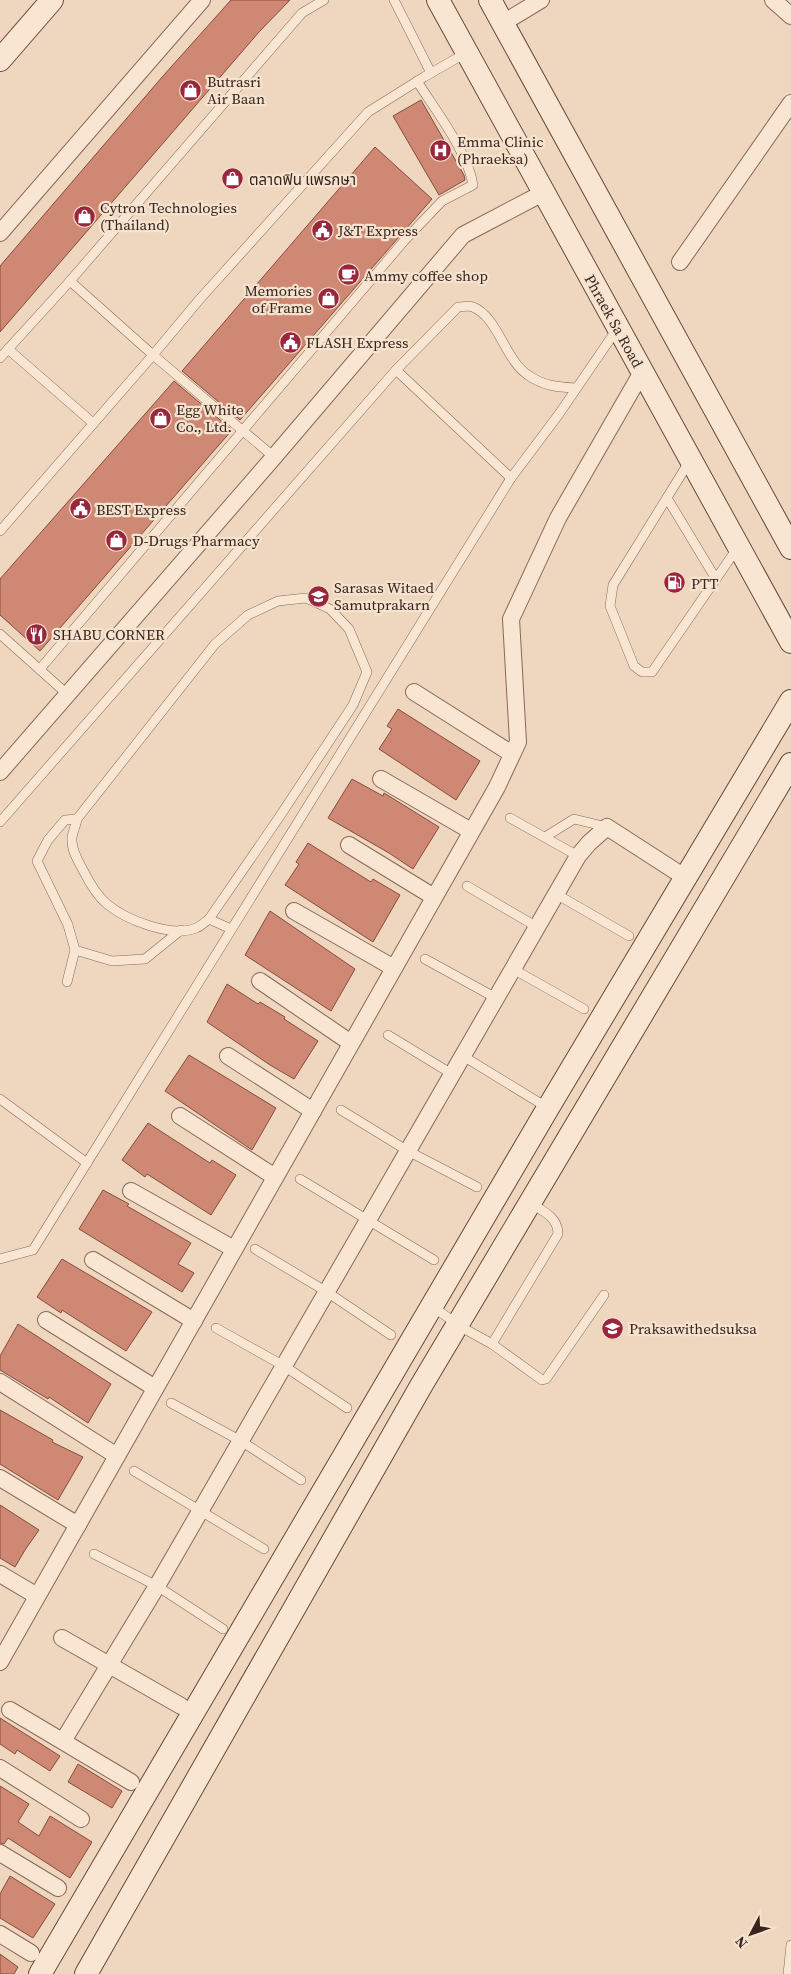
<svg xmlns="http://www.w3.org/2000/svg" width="791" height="1974" font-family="'Source Serif 4','Noto Sans Thai',serif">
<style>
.building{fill:#ce8874;stroke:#874c3c}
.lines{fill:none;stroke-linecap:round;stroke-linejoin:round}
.lane-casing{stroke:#886857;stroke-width:10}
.street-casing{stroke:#886857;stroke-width:18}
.secondary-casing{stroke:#69493a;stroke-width:24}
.lane{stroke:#f9e6d2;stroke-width:9}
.street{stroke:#f9e6d2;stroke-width:16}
.secondary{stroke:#f9e6d2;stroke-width:22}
.labels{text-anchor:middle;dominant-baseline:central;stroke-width:4.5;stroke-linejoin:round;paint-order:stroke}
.poi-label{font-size:15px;fill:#37241c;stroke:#f6e3cf;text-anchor:start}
.street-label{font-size:15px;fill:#37241c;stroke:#f6e3cf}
</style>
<rect width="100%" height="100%" fill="#efd7bf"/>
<g class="building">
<polygon points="231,0 290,0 259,32 0,332 0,266 163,76"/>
<polygon points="421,100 464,175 465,180 439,195 393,116"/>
<polygon points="375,147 432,199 240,420 182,371"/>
<polygon points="174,381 232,430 40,651 0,615 0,579"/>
<polygon points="398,709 480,761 456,800 379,749 392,729 387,726"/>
<polygon points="352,779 383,796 384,793 439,827 413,869 389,853 328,818"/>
<polygon points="308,843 371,882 373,879 400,895 373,942 285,885 299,864 296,862"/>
<polygon points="270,911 355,969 331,1011 245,955"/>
<polygon points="227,984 258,1004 260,1002 285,1017 284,1019 318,1041 294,1079 270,1065 207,1022"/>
<polygon points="189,1055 276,1108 252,1150 165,1091"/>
<polygon points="148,1123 210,1163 212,1160 236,1175 211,1215 147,1174 145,1177 122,1160"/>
<polygon points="103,1190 129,1204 127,1206 191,1243 178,1264 194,1273 182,1292 79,1229"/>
<polygon points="62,1259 152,1312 126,1351 62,1310 61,1313 37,1297"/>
<polygon points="18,1324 111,1384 88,1423 49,1397 48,1399 0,1370 0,1356"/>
<polygon points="0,1410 53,1440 52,1442 83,1457 58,1500 0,1464"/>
<polygon points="0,1505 39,1530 25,1550 15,1567 0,1558"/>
<polygon points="0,1718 60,1756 50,1771 17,1750 15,1754 0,1744"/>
<polygon points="78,1764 122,1791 112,1808 68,1782"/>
<polygon points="0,1786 29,1804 18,1822 39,1836 50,1816 92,1842 70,1878 8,1838 4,1844 0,1843"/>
<polygon points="10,1876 55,1904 33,1938 0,1918 0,1894"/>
<polygon points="0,1954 18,1967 14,1974 0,1974"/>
</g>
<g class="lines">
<defs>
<g id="lane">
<polyline points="394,0 431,73"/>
<polyline points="70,281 153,355 274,457"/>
<polyline points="8,349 93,423"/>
<polyline points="0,358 70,281 302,13 324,0"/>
<path d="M396 370 458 307C462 307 469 305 473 307 498 317 505 360 528 375 543 386 558 387 575 388"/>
<polyline points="689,462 613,585 610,606 634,666 642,672 652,672 738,547"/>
<polyline points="667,498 716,579"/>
<polyline points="0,531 153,355 199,300 368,112 424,77 466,53"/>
<polyline points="0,634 67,694"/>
<path d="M40 669 404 241 442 201 473 185C468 152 435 110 417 81"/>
<polyline points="510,818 578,856"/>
<polyline points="0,822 396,370 511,478"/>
<polyline points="545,837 574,819 607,827"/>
<polyline points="467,886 537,927"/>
<polyline points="556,894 629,936"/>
<path d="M209 919 280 816 353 705 367 672 349 629 330 609 306 598 278 601 248 615 215 644 77 819C76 826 71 835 72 841 72 851 78 861 83 870 89 882 96 895 107 904 126 920 172 938 196 928 201 926 205 922 209 919L231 929"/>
<polyline points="75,950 112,961 145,959 181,930"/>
<polyline points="425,959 496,998"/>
<polyline points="513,969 584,1009"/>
<polyline points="67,982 75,950 68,925 37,861 48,840 65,820 77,819"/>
<polyline points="388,1035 452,1074"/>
<polyline points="463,1056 548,1108"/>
<polyline points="0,1099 87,1163"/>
<polyline points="341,1110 408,1151 477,1187"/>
<polyline points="300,1179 434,1260"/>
<path d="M530 1203C543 1211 558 1217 558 1234L492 1344 542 1380 546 1379 604 1295"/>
<polyline points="255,1249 327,1292 391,1335"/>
<polyline points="0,1259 33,1250 511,478 559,414 617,329"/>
<polyline points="433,1307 463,1328 492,1344"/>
<polyline points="216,1328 284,1366 347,1408"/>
<polyline points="171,1403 241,1441 301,1480"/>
<polyline points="134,1471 264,1549"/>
<polyline points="94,1554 157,1586 223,1629"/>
<polyline points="788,1974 791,1945"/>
</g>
<g id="street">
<polyline points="773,0 791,16"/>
<polyline points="503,23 541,0"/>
<polyline points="0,233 202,0"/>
<polyline points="680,262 791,103"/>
<polyline points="414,692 512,754"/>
<polyline points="0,772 274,457 463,235 543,193"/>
<polyline points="381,779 471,831"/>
<polyline points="349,845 434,897"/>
<polyline points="294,911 394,968"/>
<polyline points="260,981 351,1043"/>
<polyline points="228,1056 313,1111"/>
<polyline points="180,1116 275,1177"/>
<polyline points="131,1191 234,1249"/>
<polyline points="93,1260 194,1321"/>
<polyline points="46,1320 155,1388"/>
<polyline points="0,1382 117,1456"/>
<polyline points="0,1478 78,1525"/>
<polyline points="0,1574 37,1596"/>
<polyline points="62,1638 181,1706"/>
<polyline points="0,1662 497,787 518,742 511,619 558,518 642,372"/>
<polyline points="10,1710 131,1782"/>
<polyline points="63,1741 157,1586 578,856 589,843 607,827 686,878"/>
<polyline points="0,1768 81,1819"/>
<polyline points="0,1853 58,1888"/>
<polyline points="0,1934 31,1953"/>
</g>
<g id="secondary">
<polyline points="438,0 791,642"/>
<polyline points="490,0 791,548"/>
<polyline points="0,60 52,0"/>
<polyline points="40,1974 548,1108 791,701"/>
<polyline points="86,1974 421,1386 791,764"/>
</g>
</defs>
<use href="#lane" class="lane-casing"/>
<use href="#street" class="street-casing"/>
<use href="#secondary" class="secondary-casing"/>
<use href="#lane" class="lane"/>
<use href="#street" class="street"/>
<use href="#secondary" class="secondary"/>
</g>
<defs>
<symbol id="shop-disc" viewBox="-11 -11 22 22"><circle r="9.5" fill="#98263c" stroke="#f6e3cf"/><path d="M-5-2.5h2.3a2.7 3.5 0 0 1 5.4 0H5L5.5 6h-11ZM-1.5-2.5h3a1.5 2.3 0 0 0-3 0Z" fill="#fff"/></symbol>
<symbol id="hospital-disc" viewBox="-11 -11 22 22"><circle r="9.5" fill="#98263c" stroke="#f6e3cf"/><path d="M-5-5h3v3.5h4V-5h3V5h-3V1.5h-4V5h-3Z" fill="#fff"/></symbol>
<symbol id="civic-disc" viewBox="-11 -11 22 22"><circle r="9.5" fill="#98263c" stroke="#f6e3cf"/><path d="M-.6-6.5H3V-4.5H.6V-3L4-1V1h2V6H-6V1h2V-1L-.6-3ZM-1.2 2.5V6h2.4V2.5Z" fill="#fff"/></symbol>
<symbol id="cafe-disc" viewBox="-11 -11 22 22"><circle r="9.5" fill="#98263c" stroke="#f6e3cf"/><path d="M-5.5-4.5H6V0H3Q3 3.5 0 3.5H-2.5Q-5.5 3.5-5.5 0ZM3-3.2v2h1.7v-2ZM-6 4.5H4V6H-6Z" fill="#fff"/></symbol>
<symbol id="fuel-disc" viewBox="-11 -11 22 22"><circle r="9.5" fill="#98263c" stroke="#f6e3cf"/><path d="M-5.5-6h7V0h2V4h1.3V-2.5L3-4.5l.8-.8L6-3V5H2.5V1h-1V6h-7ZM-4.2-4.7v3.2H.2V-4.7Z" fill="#fff"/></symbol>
<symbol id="school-disc" viewBox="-11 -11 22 22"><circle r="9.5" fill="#98263c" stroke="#f6e3cf"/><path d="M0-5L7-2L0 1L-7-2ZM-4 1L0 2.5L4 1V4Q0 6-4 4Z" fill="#fff"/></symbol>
<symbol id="restaurant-disc" viewBox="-11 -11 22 22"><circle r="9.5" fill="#98263c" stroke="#f6e3cf"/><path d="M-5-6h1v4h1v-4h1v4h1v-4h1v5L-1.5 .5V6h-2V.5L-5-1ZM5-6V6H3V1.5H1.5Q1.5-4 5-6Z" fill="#fff"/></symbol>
</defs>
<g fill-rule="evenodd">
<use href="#shop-disc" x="178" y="78" width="25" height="25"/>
<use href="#hospital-disc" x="428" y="138" width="25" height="25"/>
<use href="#shop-disc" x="220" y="166" width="25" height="25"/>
<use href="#shop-disc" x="72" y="204" width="25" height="25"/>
<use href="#civic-disc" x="310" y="218" width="25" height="25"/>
<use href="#cafe-disc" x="336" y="262" width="25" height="25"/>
<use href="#shop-disc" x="316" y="286" width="25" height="25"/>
<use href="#civic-disc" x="278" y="330" width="25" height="25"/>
<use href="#shop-disc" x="148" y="406" width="25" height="25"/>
<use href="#civic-disc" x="68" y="496" width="25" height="25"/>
<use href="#shop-disc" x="104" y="528" width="25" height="25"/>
<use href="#fuel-disc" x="662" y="570" width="25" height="25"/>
<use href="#school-disc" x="306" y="584" width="25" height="25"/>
<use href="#restaurant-disc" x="24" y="622" width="25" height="25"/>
<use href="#school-disc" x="600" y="1316" width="25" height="25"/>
</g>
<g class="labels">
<g class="poi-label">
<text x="207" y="81">Butrasri<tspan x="207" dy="17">Air Baan</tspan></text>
<text x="457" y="141">Emma Clinic<tspan x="457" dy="17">(Phraeksa)</tspan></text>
<text x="249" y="179">ตลาดฟิน แพรกษา</text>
<text x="100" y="207">Cytron Technologies<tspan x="100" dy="17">(Thailand)</tspan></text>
<text x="338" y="230">J&amp;T Express</text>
<text x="364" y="275">Ammy coffee shop</text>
<text x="312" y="290" text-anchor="end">Memories<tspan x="312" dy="17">of Frame</tspan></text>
<text x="306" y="342">FLASH Express</text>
<text x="176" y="409">Egg White<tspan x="176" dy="17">Co., Ltd.</tspan></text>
<text x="96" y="509">BEST Express</text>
<text x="133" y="540">D-Drugs Pharmacy</text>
<text x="691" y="583">PTT</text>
<text x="334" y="587">Sarasas Witaed<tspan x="334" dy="17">Samutprakarn</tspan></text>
<text x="53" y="634">SHABU CORNER</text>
<text x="629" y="1328">Praksawithedsuksa</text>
</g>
<g class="street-label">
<text transform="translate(614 321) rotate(61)">Phraek Sa Road</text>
</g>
</g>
<g transform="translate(751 1934) rotate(229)" stroke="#f6e3cf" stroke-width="4" paint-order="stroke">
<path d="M0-4L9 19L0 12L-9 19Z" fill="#37241c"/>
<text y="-8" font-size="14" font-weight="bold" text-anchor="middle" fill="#37241c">N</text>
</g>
</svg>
